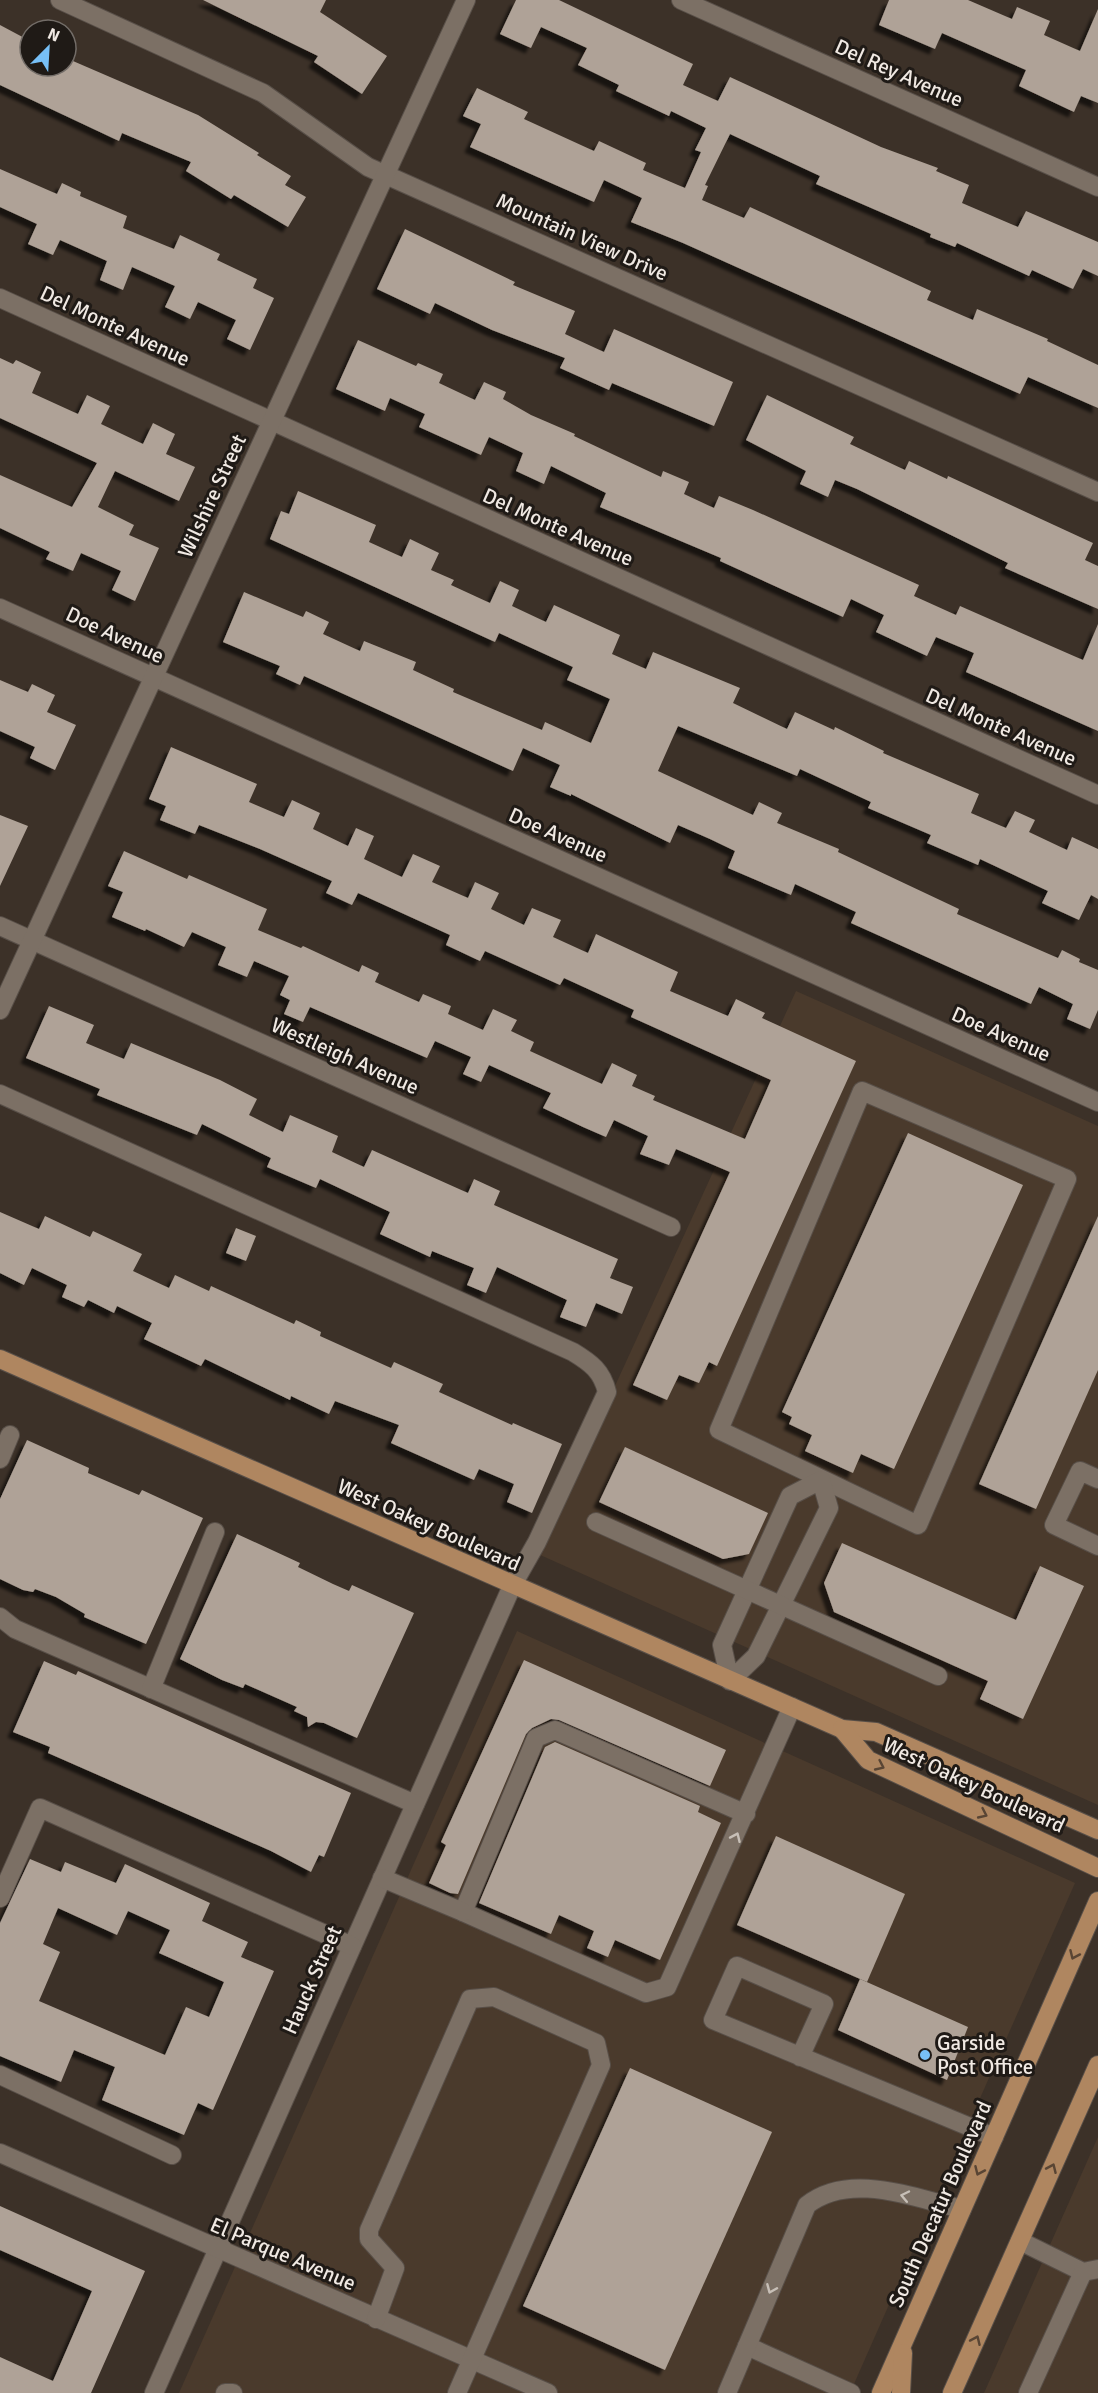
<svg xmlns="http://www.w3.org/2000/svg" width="1098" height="2393" font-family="Signika,sans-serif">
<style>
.built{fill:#4a3a2c}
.building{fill:#afa297;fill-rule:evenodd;filter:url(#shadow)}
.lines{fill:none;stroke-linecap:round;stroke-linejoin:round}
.minor-casing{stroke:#584f48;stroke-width:20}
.major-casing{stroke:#584f48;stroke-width:20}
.minor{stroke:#7c7065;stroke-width:18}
.major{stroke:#af8660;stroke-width:18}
.oneway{stroke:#594534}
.oneway2{stroke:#c7bfb7}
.poi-dot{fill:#77c0f7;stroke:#1f1a16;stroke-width:2}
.labels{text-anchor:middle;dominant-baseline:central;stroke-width:6;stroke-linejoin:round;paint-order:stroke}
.street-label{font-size:21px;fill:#f0e9e3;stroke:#1f1a16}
.poi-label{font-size:21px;fill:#f0e9e3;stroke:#1f1a16;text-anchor:start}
</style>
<defs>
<filter id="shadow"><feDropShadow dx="-5.5" dy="5.5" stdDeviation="1.5" flood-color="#0009"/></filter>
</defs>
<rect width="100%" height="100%" fill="#3c3128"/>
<g class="built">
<polygon points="796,991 1098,1126 1098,1805 538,1554"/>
<polygon points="517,1631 1075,1883 850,2393 179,2393"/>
<polygon points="1098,2137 1098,2393 984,2393"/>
</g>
<g class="building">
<polygon points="203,0 326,0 320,12 387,56 362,94 314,62 318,56"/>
<polygon points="516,0 559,0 693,64 683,85 718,101 730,77 881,147 938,168 936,171 969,185 962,203 1018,227 1026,211 1098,242 1098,276 1083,269 1073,289 1032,270 1029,276 957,243 955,247 930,237 931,234 816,184 820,176 730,134 705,185 708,186 702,200 744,218 750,207 931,291 927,300 973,320 977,309 1048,339 1047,341 1098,365 1098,408 1028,377 1020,394 683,243 631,222 642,198 604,180 594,202 470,147 481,124 463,116 477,88 528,112 524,119 594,151 599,141 646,163 643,170 685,188 701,152 695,150 706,128 671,111 669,116 616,91 619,85 578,65 587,48 541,27 531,48 500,34"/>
<polygon points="889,0 968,0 1012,19 1017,7 1050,21 1044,35 1080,51 1098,9 1098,103 1081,96 1074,112 1019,86 1026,70 942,33 935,49 879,25"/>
<polygon points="0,25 30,41 30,66 66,66 66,58 198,115 259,153 257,155 291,176 285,185 306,197 288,227 234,195 231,199 186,171 191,162 122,133 119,141 0,85"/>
<polygon points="0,169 57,194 62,183 81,192 80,196 127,216 123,228 174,249 180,235 220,254 217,260 257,279 253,288 274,298 250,350 227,339 236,320 198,302 190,319 165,307 175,286 132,267 123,290 100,280 107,261 60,240 53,255 28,244 37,224 0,207"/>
<polygon points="405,229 515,282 513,285 575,311 565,334 604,352 614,329 733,382 714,426 612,383 609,390 560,368 565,358 492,330 435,303 430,314 377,289"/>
<polygon points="358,340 416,366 418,363 443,374 439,383 475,400 484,382 506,392 503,399 531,415 575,434 574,436 661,477 663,471 689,482 684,494 714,508 719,496 753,510 919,585 914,596 956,615 960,606 1083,660 1098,624 1098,731 966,672 974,653 936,637 927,656 876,632 884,615 851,599 843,617 720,561 721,558 600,507 606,493 551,466 544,484 516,471 523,453 489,437 481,455 419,427 425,414 390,398 385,411 336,389"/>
<polygon points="0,358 13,364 16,360 41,372 32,393 78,414 87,395 110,406 101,424 143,444 153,423 175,434 166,454 195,467 179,501 115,471 98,507 134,525 129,535 159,548 135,601 112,590 121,571 81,553 73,571 46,559 50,552 0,528 0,475 72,507 97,463 0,418"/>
<polygon points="767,395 854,437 850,444 905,470 909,461 947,479 948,476 1093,543 1085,560 1098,566 1098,609 1005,568 1008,563 857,489 835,480 828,497 800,484 806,471 746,440"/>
<polygon points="298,491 376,525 369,542 402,557 410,539 439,553 431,570 454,580 451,585 490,603 500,581 519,590 512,606 546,622 554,605 620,635 612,654 646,669 653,652 740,688 733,703 787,729 795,712 834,730 835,727 884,751 883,753 979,794 971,813 1006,828 1015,811 1035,820 1029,832 1067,850 1072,837 1098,849 1098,899 1091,895 1079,920 1042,903 1048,891 980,859 978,865 927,843 931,835 868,808 871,802 800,769 797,776 678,726 658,771 753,815 759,802 782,813 777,823 839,849 838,852 959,909 957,914 1058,958 1062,950 1080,959 1079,962 1098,970 1098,1010 1090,1029 1067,1019 1073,1004 1039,987 1031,1004 851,923 856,912 795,884 791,895 728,868 735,851 710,839 678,825 670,843 571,794 571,796 550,787 560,765 523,748 513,771 304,676 300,685 276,674 280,666 223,642 244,592 303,617 306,611 329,622 323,634 360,651 364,641 416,662 413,670 454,689 453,692 542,730 545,722 591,743 610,699 567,680 573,667 499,633 495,642 270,539 281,511 289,514"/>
<polygon points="0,680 28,692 32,684 55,695 47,712 76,725 55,770 30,758 35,747 0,731"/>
<polygon points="171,747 257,784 249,802 284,817 292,800 320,813 313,829 348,846 356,828 374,836 364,859 402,877 413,854 440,866 432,882 468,898 475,882 499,893 491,909 524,925 532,908 561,920 553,937 588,953 596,934 678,972 670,991 728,1016 736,999 765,1013 762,1018 856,1061 717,1366 709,1362 699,1383 679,1375 667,1400 633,1385 730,1172 676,1149 669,1165 640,1154 648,1136 614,1120 606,1137 583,1127 543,1108 551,1093 489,1065 481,1082 463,1074 471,1057 435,1041 427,1058 310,1007 303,1022 284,1014 290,1000 280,995 289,976 254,961 247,977 218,965 226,947 192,932 184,947 146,929 145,931 112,917 123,892 108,886 124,851 187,879 189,875 267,909 258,930 301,948 303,946 359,972 362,965 379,973 375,982 419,1002 423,994 451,1006 448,1014 483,1030 493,1009 517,1020 511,1031 534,1042 530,1051 602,1084 612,1063 637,1075 632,1086 655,1096 653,1100 745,1139 771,1080 631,1017 634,1010 564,978 560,985 485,951 480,961 446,945 450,935 358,893 352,905 326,893 332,881 260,849 199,825 195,834 160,820 166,806 149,799"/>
<polygon points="0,815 28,826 0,886"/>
<polygon points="49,1006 94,1025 86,1043 124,1059 131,1043 220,1080 257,1099 249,1115 283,1132 290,1115 338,1136 332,1152 364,1167 372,1150 468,1193 474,1179 500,1191 494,1205 618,1259 610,1278 633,1287 622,1314 596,1303 586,1327 560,1317 567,1300 497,1267 486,1293 467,1285 474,1268 432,1251 430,1257 380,1234 390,1212 320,1179 316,1188 267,1167 271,1158 202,1124 197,1135 97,1095 100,1089 26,1058"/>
<polygon points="908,1133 1023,1185 894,1469 861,1454 853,1473 805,1451 812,1435 789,1424 792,1417 782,1412"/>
<polygon points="0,1212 39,1229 45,1216 90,1237 93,1231 142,1254 133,1271 169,1288 175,1275 209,1291 211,1286 294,1324 296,1320 321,1332 320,1336 391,1368 394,1362 443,1384 439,1392 512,1425 513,1423 562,1444 532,1513 507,1502 514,1484 479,1469 474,1480 391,1443 399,1425 335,1401 329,1414 291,1396 290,1400 205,1359 201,1366 144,1339 152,1323 117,1306 114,1313 88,1300 84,1307 62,1297 67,1285 32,1268 24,1285 0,1273"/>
<polygon points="1098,1216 1098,1370 1036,1509 979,1484"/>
<polygon points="236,1228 256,1236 246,1261 226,1253"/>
<polygon points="27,1440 89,1468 88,1473 139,1495 142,1490 203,1518 146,1644 84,1617 85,1614 56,1597 35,1589 33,1592 23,1590 0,1579 0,1499"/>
<polygon points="625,1447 768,1513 749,1554 723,1559 599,1502"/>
<polygon points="237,1534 300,1563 298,1567 333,1584 349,1591 352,1585 414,1613 357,1738 324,1723 316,1722 308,1727 307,1717 294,1711 297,1707 245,1684 243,1688 222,1680 180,1659"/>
<polygon points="842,1543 1016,1620 1040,1566 1084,1586 1023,1719 980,1699 988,1681 834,1612 824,1583"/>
<polygon points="524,1660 726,1750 710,1786 559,1720 551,1719 532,1728 526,1734 458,1894 450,1893 429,1883 446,1845 441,1842"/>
<polygon points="44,1661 76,1675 78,1671 351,1793 324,1857 319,1855 311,1872 271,1851 48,1753 50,1747 13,1732"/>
<polygon points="555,1742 700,1806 698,1812 721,1823 660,1960 615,1940 608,1957 587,1948 594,1931 559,1915 551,1934 479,1903 545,1747"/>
<polygon points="776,1836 905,1894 867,1982 737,1925"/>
<path d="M30 1859 61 1872 65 1862 116 1883 125 1864 210 1903 202 1921 248 1942 241 1957 274 1971 213 2110 198 2103 184 2135 102 2100 115 2067 74 2050 61 2082 0 2056V1923ZM58 1908 117 1935 128 1911 170 1930 159 1953 224 1982 209 2017 186 2007 165 2055 39 2001 60 1952 43 1944Z"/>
<polygon points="860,1979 968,2027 947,2080 838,2030"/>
<polygon points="630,2068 772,2132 665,2370 523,2306"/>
<polygon points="0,2206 145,2271 91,2393 0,2393 0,2357 53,2381 92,2291 0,2250"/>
</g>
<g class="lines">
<defs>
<g id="minor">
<polyline points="60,0 263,93 368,167 1098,492"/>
<polyline points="681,0 1098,187"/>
<polyline points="0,298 1098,795"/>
<polyline points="0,608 1098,1102"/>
<polyline points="0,926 671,1227"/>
<polyline points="0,1010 466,0"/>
<polygon points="862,1091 1067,1179 918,1525 719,1430"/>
<path d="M0 1094 573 1352C591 1363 602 1371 607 1392L537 1542 512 1586 154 2393"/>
<polyline points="0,1459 10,1435"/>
<polyline points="1098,1479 1080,1471 1054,1525 1098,1546"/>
<polygon points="821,1480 829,1508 756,1656 730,1681 722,1645 790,1496"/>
<polyline points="596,1522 938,1676"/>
<polyline points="0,1617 15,1629 415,1804"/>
<polyline points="151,1689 215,1532"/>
<polyline points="746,1814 555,1730 536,1738 463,1912 646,1993 667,1987 792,1707"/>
<polyline points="382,1878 463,1912"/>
<polyline points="0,1898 40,1808 352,1946"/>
<polyline points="800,2057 824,2004 737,1966 713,2020 994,2137"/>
<polyline points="0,2075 172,2155"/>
<polyline points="0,2153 548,2393"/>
<polyline points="1020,2241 1083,2272 1098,2269"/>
<polyline points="376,2319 395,2268 369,2239 369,2230 470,1999 494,1997 596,2043 601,2065 457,2393"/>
<polyline points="747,2346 851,2393"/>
<polyline points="225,2393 233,2393"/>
<path d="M727 2393 807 2205C850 2171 913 2198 962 2209"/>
<polyline points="1028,2393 1083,2272"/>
</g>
<g id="major">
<polyline points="0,1359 842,1729 876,1732 1098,1830"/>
<polyline points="842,1729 868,1760 1098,1868"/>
<polyline points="881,2393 1098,1901"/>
<polyline points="901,2393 903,2353"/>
<polyline points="952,2393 1098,2065"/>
</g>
</defs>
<use href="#minor" class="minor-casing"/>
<use href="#major" class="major-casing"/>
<use href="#minor" class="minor"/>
<use href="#major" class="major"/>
</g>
<defs><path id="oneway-chevron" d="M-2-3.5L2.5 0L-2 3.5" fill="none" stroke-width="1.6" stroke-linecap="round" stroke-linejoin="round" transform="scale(1.5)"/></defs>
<g class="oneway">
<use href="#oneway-chevron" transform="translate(880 1766) rotate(25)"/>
<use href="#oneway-chevron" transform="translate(983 1814) rotate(25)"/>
<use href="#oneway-chevron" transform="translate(1074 1955) rotate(114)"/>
<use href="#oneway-chevron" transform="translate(1052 2168) rotate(-66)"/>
<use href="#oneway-chevron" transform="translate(979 2171) rotate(114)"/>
<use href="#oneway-chevron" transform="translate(976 2340) rotate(-66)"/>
</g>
<g class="oneway2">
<use href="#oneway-chevron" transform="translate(736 1837) rotate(-66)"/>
<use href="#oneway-chevron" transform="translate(905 2196) rotate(-168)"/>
<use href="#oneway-chevron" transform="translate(771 2289) rotate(113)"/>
</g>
<circle class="poi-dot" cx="925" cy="2055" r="6"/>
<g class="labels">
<g class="street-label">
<text transform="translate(899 73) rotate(24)">Del Rey Avenue</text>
<text transform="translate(582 237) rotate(24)">Mountain View Drive</text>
<text transform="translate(115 326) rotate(25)">Del Monte Avenue</text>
<text transform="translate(212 496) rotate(-65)">Wilshire Street</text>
<text transform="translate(558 527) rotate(24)">Del Monte Avenue</text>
<text transform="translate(115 635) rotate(25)">Doe Avenue</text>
<text transform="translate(1001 727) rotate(24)">Del Monte Avenue</text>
<text transform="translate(558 835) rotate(24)">Doe Avenue</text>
<text transform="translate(1001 1034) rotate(24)">Doe Avenue</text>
<text transform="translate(345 1056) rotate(24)">Westleigh Avenue</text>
<text transform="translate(429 1525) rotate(24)">West Oakey Boulevard</text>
<text transform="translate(974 1785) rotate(25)">West Oakey Boulevard</text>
<text transform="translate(312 1980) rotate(-66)">Hauck Street</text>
<text transform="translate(940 2204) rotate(-66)">South Decatur Boulevard</text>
<text transform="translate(283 2254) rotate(23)">El Parque Avenue</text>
</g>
<g class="poi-label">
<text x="937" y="2043">Garside<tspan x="937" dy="24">Post Office</tspan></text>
</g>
</g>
<g transform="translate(48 48) rotate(24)"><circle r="28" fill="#1f1a16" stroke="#736d68" stroke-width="1.5"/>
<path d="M0-4.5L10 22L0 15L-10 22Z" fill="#77c0f7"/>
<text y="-9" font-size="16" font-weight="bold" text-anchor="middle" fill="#f0e9e3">N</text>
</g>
</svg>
